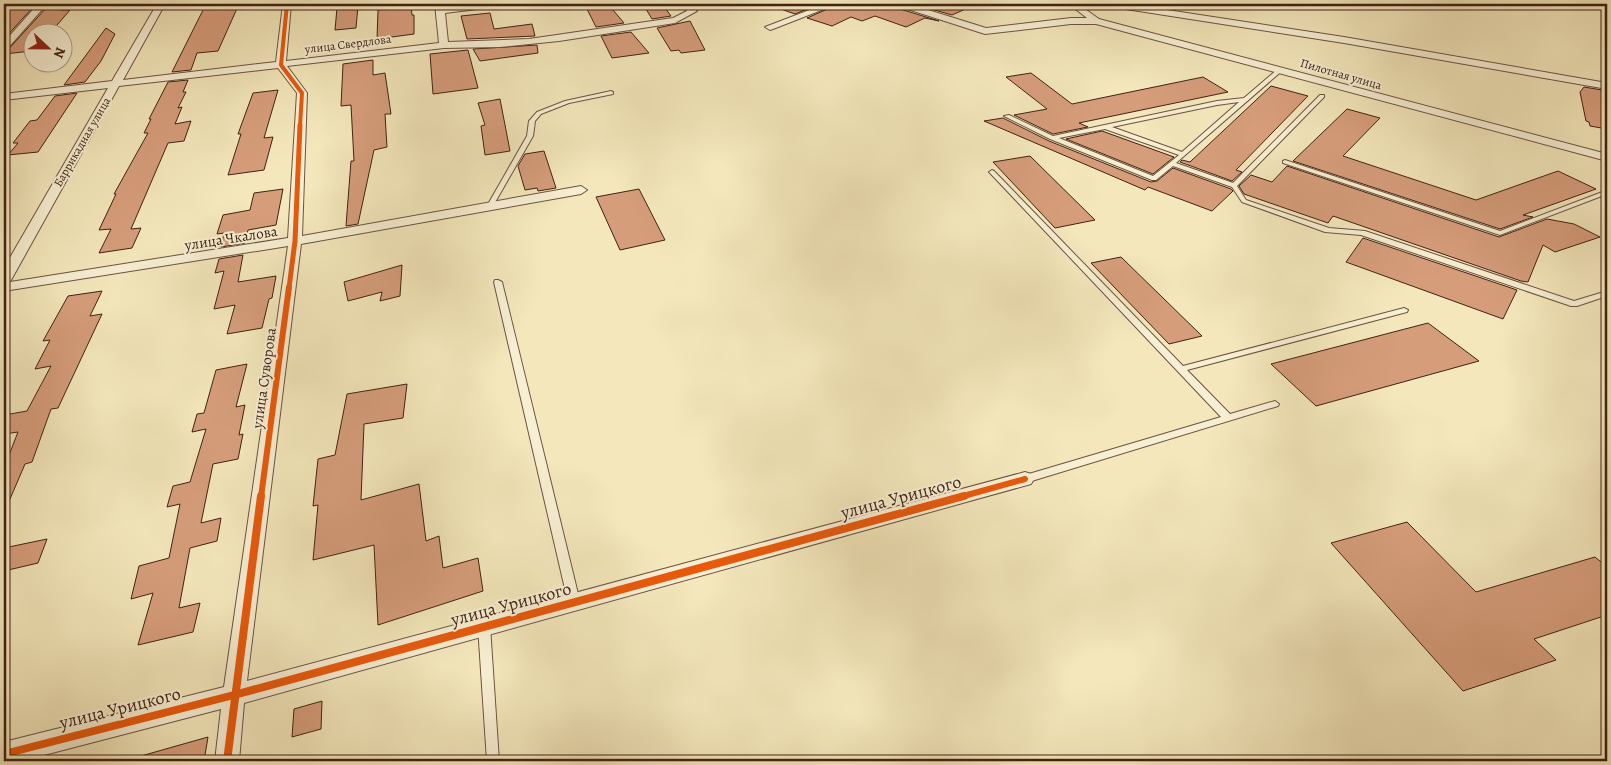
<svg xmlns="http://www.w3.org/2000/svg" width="1611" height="765" font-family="Alegreya,serif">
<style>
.building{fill:#d69d7b;stroke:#402214}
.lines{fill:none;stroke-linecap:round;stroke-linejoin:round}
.service-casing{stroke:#6d533e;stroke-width:2}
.minor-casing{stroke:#6d533e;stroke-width:2}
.service{fill:#f7efd3;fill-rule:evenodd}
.minor{fill:#f7efd3;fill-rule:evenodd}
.cycleway-far3-casing{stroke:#f7efd3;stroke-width:5.5}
.cycleway-far2-casing{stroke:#f7efd3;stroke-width:8}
.cycleway-far1-casing{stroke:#f7efd3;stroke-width:9}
.cycleway-casing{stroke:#f7efd3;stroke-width:11}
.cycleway-far3{stroke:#e8590c;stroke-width:4}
.cycleway-far2{stroke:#e8590c;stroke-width:5}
.cycleway-far1{stroke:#e8590c;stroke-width:6}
.cycleway{stroke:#e8590c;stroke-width:8}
.labels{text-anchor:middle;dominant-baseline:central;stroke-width:4;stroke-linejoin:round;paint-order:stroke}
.far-street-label{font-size:12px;fill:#402214;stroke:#f7efd3}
.street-label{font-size:15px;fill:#402214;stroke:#f7efd3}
.near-street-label{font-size:18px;fill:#402214;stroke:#f7efd3}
</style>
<rect width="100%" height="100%" fill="#f3e7bb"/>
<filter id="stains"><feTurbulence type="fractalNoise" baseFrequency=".004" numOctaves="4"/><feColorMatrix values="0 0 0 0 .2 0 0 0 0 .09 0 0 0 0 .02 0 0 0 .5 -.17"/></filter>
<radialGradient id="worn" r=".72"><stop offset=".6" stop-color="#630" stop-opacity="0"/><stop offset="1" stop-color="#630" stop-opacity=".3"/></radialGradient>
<g class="building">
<polygon points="66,4 61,10 70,10 51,32 32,32 32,51 4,54 48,6"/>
<polygon points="206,4 239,4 218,51 197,53 191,70 172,72"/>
<polygon points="587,4 608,4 624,23 596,27 586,7 589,6"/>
<polygon points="643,4 662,4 671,16 652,19"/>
<polygon points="776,4 820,4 795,14 775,7"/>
<polygon points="839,4 895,4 897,8 939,21 925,18 906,27 875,16 862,21 851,17 832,26 807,18"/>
<polygon points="914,4 977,4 952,15"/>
<polygon points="358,6 356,28 335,30 337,8"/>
<polygon points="411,6 412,15 414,15 414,34 377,39 378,10"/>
<polygon points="33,7 4,39 4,10"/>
<polygon points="490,13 494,29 532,24 535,36 467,39 461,16"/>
<polygon points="690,21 705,50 681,53 679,50 671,51 657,28"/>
<polygon points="106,28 115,34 101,61 85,82 64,85"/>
<polygon points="631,32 649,53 612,58 601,36"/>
<polygon points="537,45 538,53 480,61 473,49"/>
<polygon points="468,50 478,88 433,94 430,54"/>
<polygon points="373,60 373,75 385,73 391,114 385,114 387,147 374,150 358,224 346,226 351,161 354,161 351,105 341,106 343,64"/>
<polygon points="1031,73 1072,104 1203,77 1228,92 1079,123 1088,127 1053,134 1014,115 1047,109 1006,77"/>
<polygon points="188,80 183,92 186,92 178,108 182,107 175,124 191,121 184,141 168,143 131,229 141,228 132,248 99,253 111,229 99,230 116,194 114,194 148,133 144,133 151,119 149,119 168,82"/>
<polygon points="1271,86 1308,96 1236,170 1242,172 1232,181 1180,162 1182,160 1190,162"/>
<polygon points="1584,87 1602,90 1607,111 1607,129 1590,126 1589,122 1586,121 1580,92"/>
<polygon points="278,90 264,138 273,137 264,170 228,175 241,134 238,134 253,93"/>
<polygon points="77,93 38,152 8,155 18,143 13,143 30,121 37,120 55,96"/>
<polygon points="500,99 510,151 485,155 481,126 485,125 478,103"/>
<polygon points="1347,109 1380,118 1343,156 1476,200 1558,171 1596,189 1523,215 1533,217 1500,229 1293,161"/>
<polygon points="1003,118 1049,141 1151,182 1157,181 1173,168 1231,189 1233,191 1212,211 1148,187 1145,190 984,121"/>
<polygon points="1102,131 1174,157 1153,174 1066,139"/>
<polygon points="544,151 556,188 538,191 537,188 525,190 518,166 525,154"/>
<polygon points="1030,156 1095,220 1055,228 993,162"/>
<polygon points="1287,166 1499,237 1547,219 1574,224 1600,237 1555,252 1543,245 1528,282 1521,281 1333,216 1328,223 1244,194 1239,186 1251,175 1272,182"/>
<polygon points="283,189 276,225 248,230 245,243 221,247 224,233 217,234 223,215 250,210 254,193"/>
<polygon points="639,189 665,240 620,250 596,197"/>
<polygon points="1363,238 1517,290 1503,319 1346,262"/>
<polygon points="243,255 238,282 276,276 272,298 269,299 262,328 227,334 235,305 214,309 224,271 215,273 219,259"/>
<polygon points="1121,257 1202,336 1169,344 1091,263"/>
<polygon points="402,265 400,296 380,301 382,292 348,301 344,282"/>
<polygon points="102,291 90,316 102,314 58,408 51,409 32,462 25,464 4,513 4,468 18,432 4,434 4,429 10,414 27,411 51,366 35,369 50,340 43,341 68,296"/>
<polygon points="1428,323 1479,361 1316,406 1271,364"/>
<polygon points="247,364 236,407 245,405 239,435 243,434 238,459 213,464 201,523 221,518 217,541 190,548 179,608 200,603 193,632 138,645 153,593 131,599 139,566 169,558 180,504 167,507 173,486 190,482 206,429 192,432 197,414 204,413 216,370"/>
<polygon points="407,384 403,418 364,424 361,500 419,484 426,541 439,536 443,568 478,558 483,591 378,625 374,545 313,560 318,505 313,506 318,459 335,455 347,394"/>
<polygon points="1407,522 1476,592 1595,557 1607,567 1607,615 1534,639 1556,660 1463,691 1331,543"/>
<polygon points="47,539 38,563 4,571 4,548"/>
<polygon points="322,701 321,729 292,737 294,709"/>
<polygon points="208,737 204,761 142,761 141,756"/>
</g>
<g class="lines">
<defs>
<g id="service">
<path d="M1278 69 1283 70 1176 163 1233 183 1320 95H1324V97L1237 186 1246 200 1329 228 1365 231 1574 301 1607 291V296L1577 306H1571L1361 235 1325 232 1242 202 1232 187 1173 166 1156 180H1152L1050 139 1004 116 1009 115 1053 136 1217 101 1244 98ZM1239 102 1182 152 1112 127 1217 105ZM1105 129 1179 155 1153 176 1059 138Z"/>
<polygon points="611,91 613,92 613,94 569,103 541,114 535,121 533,136 493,206 492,207 488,207 487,206 527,136 529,121 537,112 565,101"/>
<polygon points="1285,160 1500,231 1605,191 1607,190 1607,194 1500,235 1283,163 1283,161"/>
<polygon points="992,170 994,171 1183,366 1404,308 1408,310 1407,312 1187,370 1230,414 1275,401 1279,404 1278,406 1025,483 1022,482 1020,479 1022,476 1221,417 990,173 989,172"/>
<polygon points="495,280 498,280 502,282 580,602 578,605 574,607 570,605 568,602 494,282"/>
<polygon points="484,621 488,622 490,626 499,761 487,761 478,626 480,622"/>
</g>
<g id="minor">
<polygon points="38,4 47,4 7,49 4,50 4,42"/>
<path d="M157 4H165L123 80 276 62 283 4H291L286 61 439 43 435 4H443L444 8 476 4H498L494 7 445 13 448 42 529 39 673 18 687 11 678 4H688L697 11 675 23 559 41 500 47 444 48 287 66 307 93 302 236 581 186 587 190 581 194 301 244 247 681 1025 472 1031 474 1034 479 1031 484 244 703 239 761H215L221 709 21 761H4V742L224 687 288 246 4 291V268L108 88 4 100V94L112 81ZM278 68 297 93 288 238 10 282 119 86Z"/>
<polygon points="825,4 837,4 773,29 770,30 765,27"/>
<polygon points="897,4 909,4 986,28 1071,18 1087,18 1069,4 1078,4 1099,19 1607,154 1607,161 1096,24 1071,24 985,34 898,6"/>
<polygon points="1109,4 1128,4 1344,37 1607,83 1607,89 1344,43 1113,7"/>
</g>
</defs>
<use href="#service" class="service-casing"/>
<use href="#minor" class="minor-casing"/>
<use href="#service" class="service"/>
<use href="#minor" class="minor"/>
<defs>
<polyline id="cycleway-far3" points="287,4 281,65 302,93 300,126"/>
<polyline id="cycleway-far2" points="289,288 295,241 300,125"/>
<g id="cycleway-far1">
<polyline points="261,497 289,287"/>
<polyline points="960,497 1025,479"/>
</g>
<g id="cycleway">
<polyline points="4,754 234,695 964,496"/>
<polyline points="227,761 261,496"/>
</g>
</defs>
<use href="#cycleway-far3" class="cycleway-far3-casing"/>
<use href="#cycleway-far2" class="cycleway-far2-casing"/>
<use href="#cycleway-far1" class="cycleway-far1-casing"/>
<use href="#cycleway" class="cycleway-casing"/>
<use href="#cycleway-far3" class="cycleway-far3"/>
<use href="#cycleway-far2" class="cycleway-far2"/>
<use href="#cycleway-far1" class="cycleway-far1"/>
<use href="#cycleway" class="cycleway"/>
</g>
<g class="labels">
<g class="far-street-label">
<text transform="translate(348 44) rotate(-7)">улица Свердлова</text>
<text transform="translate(1341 74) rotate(16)">Пилотная улица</text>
<text transform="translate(82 142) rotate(-60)">Баррикадная улица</text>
</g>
<g class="street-label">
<text transform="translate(231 238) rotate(-9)">улица Чкалова</text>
<text transform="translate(264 378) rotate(-82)">улица Суворова</text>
</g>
<g class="near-street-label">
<text transform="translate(901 497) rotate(-15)">улица Урицкого</text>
<text transform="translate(511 604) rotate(-15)">улица Урицкого</text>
<text transform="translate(120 708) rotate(-14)">улица Урицкого</text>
</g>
</g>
<rect width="1611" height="765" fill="none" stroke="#f3e7bb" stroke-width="20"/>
<rect x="5" y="5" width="1601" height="755" fill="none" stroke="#402214" stroke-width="2.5"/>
<rect x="10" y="10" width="1591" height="745" fill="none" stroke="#402214"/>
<g transform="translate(48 48) rotate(112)"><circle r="24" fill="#f7efd3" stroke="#ae9d87"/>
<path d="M0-4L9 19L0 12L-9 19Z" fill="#8f2418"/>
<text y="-8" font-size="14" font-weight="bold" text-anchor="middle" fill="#402214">N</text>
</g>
<rect width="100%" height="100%" filter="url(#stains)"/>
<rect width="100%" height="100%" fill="url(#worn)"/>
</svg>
